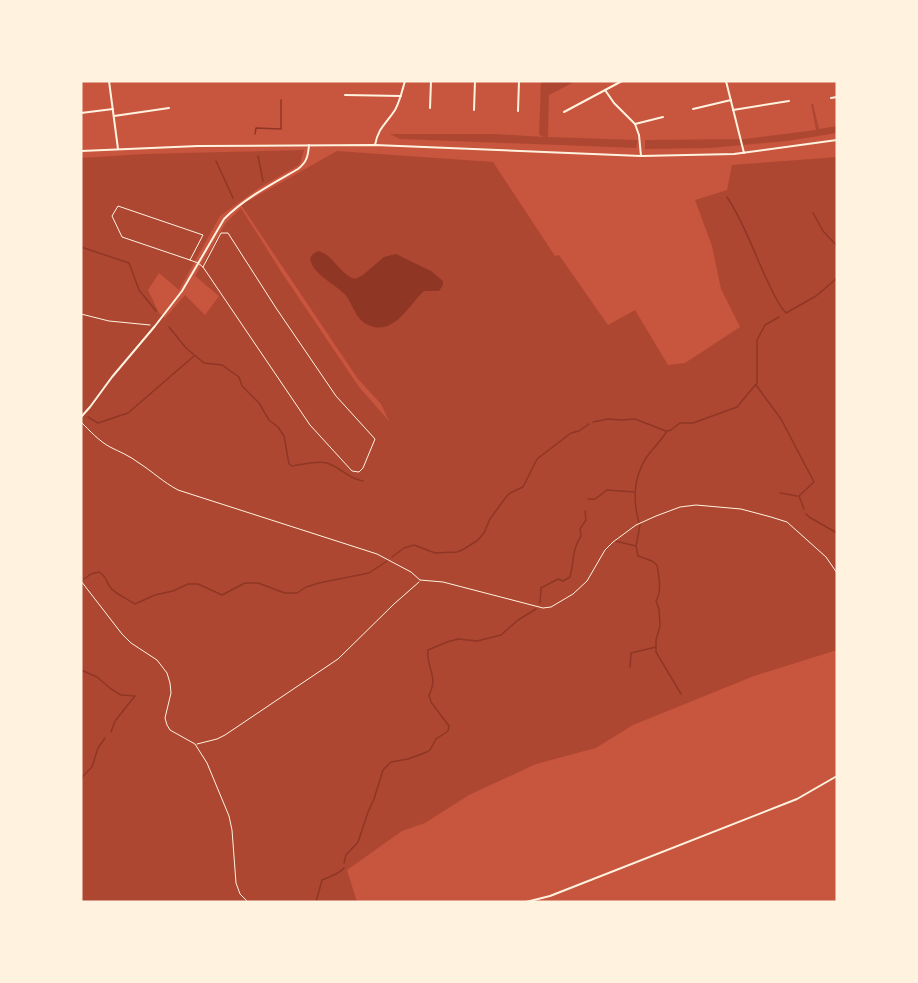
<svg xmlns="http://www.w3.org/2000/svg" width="918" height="983" font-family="Montserrat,sans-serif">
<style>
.green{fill:#ae4732}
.water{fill:#8f3625}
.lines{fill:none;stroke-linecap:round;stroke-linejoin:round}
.stream{stroke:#8f3625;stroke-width:1.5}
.path{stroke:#fff3e0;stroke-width:1}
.service{stroke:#fff3e0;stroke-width:1}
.minor{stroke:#fff3e0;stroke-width:2}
.tertiary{stroke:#fff3e0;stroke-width:2}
</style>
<rect width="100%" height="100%" fill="#c8553d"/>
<g class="green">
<polygon points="541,81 576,81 549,95 548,137 638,140 636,148 400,139 390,134 496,134 544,137 539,135"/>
<polygon points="811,104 813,104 819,129 837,126 837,133 787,141 710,148 645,149 645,140 745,139 816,130"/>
<polygon points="304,150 300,164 294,168 259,188 220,216 179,290 159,273 148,290 159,313 165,318 185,295 205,315 219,296 195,276 225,224 241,208 282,273 359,387 389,421 381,404 358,379 241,205 337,151 493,162 555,256 559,255 608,325 635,310 668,365 685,363 740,327 721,289 712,246 695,200 727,190 732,165 837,157 837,650 754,676 633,725 596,748 536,764 469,795 425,823 402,831 347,870 357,902 81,902 81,158 144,154"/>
</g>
<path class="water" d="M318 251C333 254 339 274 355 279L363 275 384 257 396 254 431 271 443 281V285L439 291H424C410 304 396 332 374 327 370 326 365 324 362 321 353 314 352 299 341 291 331 282 312 273 310 258L313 254Z"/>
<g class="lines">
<g class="stream">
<polyline points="255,134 256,128 281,129 281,100"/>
<polyline points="258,156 263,181"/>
<polyline points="216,161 233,198"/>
<path d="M727 197C744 222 754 253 767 280 773 292 777 304 786 313L816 296 837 278"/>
<polyline points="813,213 823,231 837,246"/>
<polyline points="81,247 129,263 139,290 156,311"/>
<path d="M169 327 186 348 204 363 222 365 239 377 242 386 259 403 269 420 278 427 284 436 289 464 292 466C302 465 317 460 327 463 340 467 350 480 363 481"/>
<polyline points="756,385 781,419 814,482 799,496 804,509"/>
<polyline points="81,409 82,410"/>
<polyline points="88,417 98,423 128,413 194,356"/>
<polyline points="593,422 608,419 622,420 635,419 666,431"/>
<polyline points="780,493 797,496"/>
<polyline points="588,499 595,499 607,490 634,492"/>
<polyline points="806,514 809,517 837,533"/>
<path d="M639 523C633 500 633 479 646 458 652 449 661 441 667 431L671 430 680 423H693L737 407 757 383V340L765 325 779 317"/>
<path d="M640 525 636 546 638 556 652 561 657 565C659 577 662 591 656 601L659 609 660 626 656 640V652L681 694"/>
<polyline points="615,541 636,546"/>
<polyline points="392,557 404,548 414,545 435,553 457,552 464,549 478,540 484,533 490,519 506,497 510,493 523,487 537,459 571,433 579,431 589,424"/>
<path d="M84 579 91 574 99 572C108 578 105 580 110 587 115 594 128 599 135 604L155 595 173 591 188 584H198L222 595 245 583H258L285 593H297L306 587 319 583 369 573 387 561"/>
<path d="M540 603 541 588 558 579 563 581 570 577C574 562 572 549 581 536L580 529 586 520 585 511"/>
<polyline points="630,667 631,653 656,647"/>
<polyline points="81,670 97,677 111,689 121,695 135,696 115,721 111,732"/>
<polyline points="81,778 92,767 98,748 105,738"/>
<path d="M344 863 346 855 358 842 368 812 374 799 383 770 391 762 408 759 427 752 430 750 436 739 448 731 449 726 431 702 429 695C439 676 426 668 428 650L447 642 458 639 477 641 501 635 518 620 536 609"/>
<path d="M316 902 322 880C329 877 339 874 344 868"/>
</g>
<g class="path">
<polyline points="81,314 109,321 150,325"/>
<path d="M81 422C90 431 99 441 110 447 120 452 130 456 139 463 153 472 163 482 178 490L377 554 411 572 420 580"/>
<polyline points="420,580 443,582 543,608 551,607 573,594 587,581 605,550 613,542 636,525 656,516 680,507 696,505 741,509 771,517 787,522 826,557 837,573"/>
<polyline points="81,581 122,634 131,643 157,660 167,673 170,683 171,693 165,718 167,725 170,730 195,744 207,763 229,816 232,830 236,883 240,894 248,902"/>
<polyline points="197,744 217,739 225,735 338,659 394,604 419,582"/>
</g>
<polyline class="service" points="190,260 203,235 118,206 112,216 122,237 190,260 198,263 203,267 310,425 352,471 359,472 363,468 375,439 336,396 276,308 228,233 221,233 203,267"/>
<g class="minor">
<polyline points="109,81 118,149"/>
<polyline points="726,81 744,153"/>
<polyline points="605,90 614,103 635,124 639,135 641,156"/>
<polyline points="345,95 401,96"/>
<polyline points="831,98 837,97"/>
<polyline points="430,108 431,81"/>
<polyline points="693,109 731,100"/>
<polyline points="474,110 475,81"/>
<polyline points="733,110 789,101"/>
<polyline points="518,111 519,81"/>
<polyline points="564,112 622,81"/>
<polyline points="81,113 113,109"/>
<polyline points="114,116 169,108"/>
<polyline points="635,124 663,117"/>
<path d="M375 145C378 128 386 124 395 110 400 101 402 91 405 81"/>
<path d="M81 417 90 407 112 377 155 326 182 291 224 219C245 198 272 184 298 169 307 162 308 156 309 145"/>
<polyline points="526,902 550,896 797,799 837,776"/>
</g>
<polyline class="tertiary" points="81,151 198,146 375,145 641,156 734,154 837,140"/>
</g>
<rect width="918" height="983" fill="none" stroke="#fff3e0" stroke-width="165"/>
</svg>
